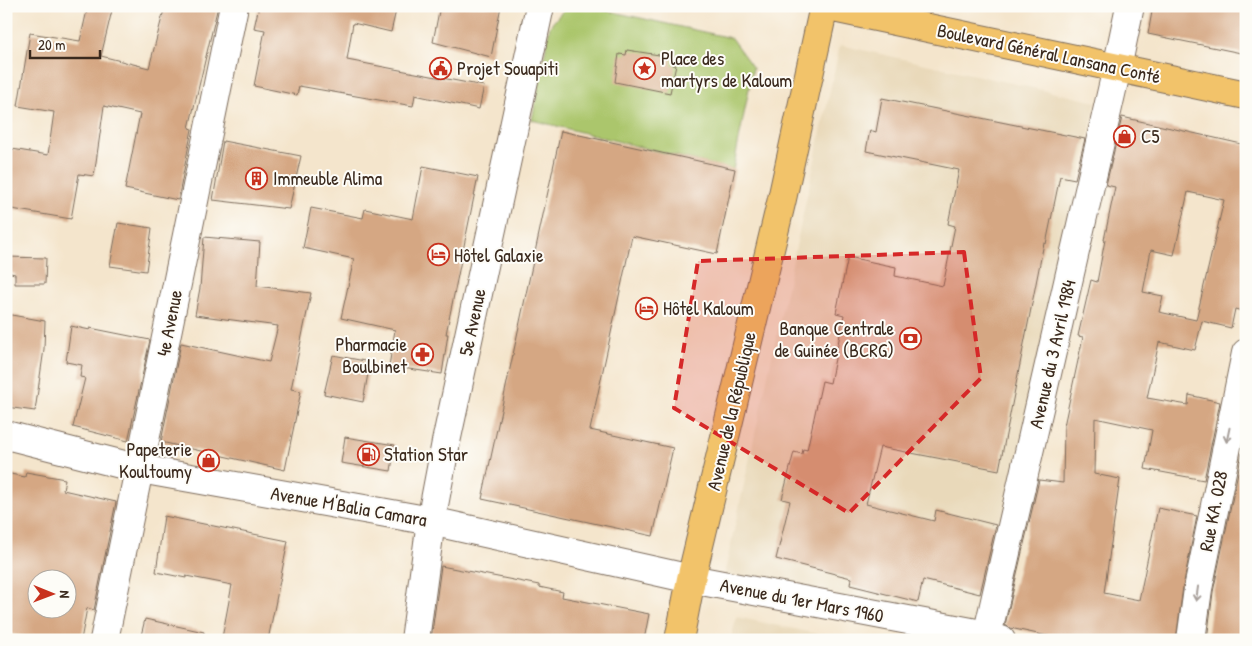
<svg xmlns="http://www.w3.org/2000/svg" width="1252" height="646" font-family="'Patrick Hand',sans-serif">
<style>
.built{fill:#e9d9ba}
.green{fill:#abc66c;stroke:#737845}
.building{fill:#d5a783;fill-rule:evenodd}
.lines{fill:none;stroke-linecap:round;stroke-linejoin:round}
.minor-casing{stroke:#7c6b5b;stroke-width:30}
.tertiary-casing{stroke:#7c6b5b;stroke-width:30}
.primary-casing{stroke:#7c6b5b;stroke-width:30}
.minor{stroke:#fff;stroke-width:28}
.tertiary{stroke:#fff;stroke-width:28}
.primary{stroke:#f2c36a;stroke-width:28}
.oneway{stroke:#a79f9a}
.marked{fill:#d62828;fill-opacity:0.2;stroke:#d62828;stroke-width:4;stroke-dasharray:10 6;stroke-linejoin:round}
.labels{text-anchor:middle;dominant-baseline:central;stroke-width:4;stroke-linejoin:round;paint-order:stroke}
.street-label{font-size:19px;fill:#3b2a1e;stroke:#fdfcf7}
.poi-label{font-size:19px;fill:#3b2a1e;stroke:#fdfcf7;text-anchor:start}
</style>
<rect width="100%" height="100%" fill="#fdfcf7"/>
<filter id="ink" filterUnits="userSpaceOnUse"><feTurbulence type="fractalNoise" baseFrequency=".02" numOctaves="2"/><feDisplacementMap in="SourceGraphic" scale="10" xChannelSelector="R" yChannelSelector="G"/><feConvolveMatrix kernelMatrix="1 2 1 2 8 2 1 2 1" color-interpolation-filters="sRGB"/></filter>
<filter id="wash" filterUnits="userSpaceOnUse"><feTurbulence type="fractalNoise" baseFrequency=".0096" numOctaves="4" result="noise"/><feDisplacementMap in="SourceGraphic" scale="20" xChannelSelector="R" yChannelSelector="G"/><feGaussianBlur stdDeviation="1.12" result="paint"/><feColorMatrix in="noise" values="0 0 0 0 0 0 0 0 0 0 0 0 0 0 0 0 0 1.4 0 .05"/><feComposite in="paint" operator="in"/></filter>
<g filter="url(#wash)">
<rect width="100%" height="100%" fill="#f4e5cc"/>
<g class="built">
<polygon points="840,45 1096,102 979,633 724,576"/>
<polygon points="736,617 847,640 731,640"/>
</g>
<polygon class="green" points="567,6 586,6 731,38 753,68 733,170 532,120 550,26"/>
<g id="blocks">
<g class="building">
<polygon points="88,6 113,6 101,56 149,68 165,6 218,6 189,128 192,129 178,200 125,189 140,114 104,106 94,176 79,174 71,219 6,208 6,148 48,155 54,112 18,106 30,33 80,41"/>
<polygon points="259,6 397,6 391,32 353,23 347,60 484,86 479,109 415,95 413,106 299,86 297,95 254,86 265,30 254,28"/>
<polygon points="440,6 501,6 491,57 433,42"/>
<polygon points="1153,6 1246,6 1246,54 1148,34"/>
<polygon points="627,50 672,57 672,65 676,65 670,93 615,82 619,54 626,55"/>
<polygon points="882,98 1085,139 1075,179 1060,176 1046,244 1044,243 999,470 880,447 866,504 934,521 936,510 996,525 980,594 923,580 918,602 850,585 851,578 776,559 790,501 782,499 794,452 802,454 803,449 807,450 822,381 830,383 844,315 836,313 848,257 896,267 895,276 943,286 955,226 948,224 959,170 866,151 870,130 876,132"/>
<path d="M1122 117 1246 145V312L1235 309 1231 328 1202 321 1195 350 1159 342 1147 398 1188 405 1189 395 1220 402 1204 480 1145 469 1152 430 1095 418 1094 474 1120 479 1104 593 1139 600 1158 508 1197 516 1183 587 1176 640H1066L1010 628 1005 625 1039 480 1063 483 1064 426 1083 337 1078 336 1091 280 1097 282 1105 240H1104L1115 187 1106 185ZM1188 192 1224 200 1196 320 1159 312 1163 296 1143 292 1151 250 1174 255Z"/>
<polygon points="561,131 735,169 717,254 632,236 590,430 673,448 653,536 482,499"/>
<polygon points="223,141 301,156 289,209 213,200"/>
<polygon points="423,166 478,177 446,334 448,334 442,374 389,366 395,330 341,318 354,259 303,248 311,208 363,218 365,209 413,219"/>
<polygon points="118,223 152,228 146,271 110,266"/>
<polygon points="204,237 260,242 257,286 311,293 291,389 301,391 285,470 161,442 181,343 269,362 278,326 195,315 200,288"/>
<polygon points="6,257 46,258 45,284 15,284 15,274 6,272"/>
<polygon points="6,314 45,321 44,349 35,411 6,407"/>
<polygon points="71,326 90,330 90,328 150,340 128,441 73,427 85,378 80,377 82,365 66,362"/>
<polygon points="333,355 370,362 363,402 324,394"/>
<polygon points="345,437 395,445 391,471 341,463"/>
<polygon points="1242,453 1246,454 1246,640 1207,640 1213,592"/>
<path d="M26 472 65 479 63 490 116 502 94 610 87 608 81 640H42L6 633V473L25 477ZM38 578H68V608H38Z"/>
<polygon points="164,516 288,541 268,640 232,640 222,638 232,585 186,576 186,578 156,572"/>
<polygon points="441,566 539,585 539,587 563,592 562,597 649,614 644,640 431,640"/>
<polygon points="145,619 204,632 203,640 140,640"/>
</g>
</g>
</g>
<g filter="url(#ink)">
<use href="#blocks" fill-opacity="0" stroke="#7c6b5b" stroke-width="1"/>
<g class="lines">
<defs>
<g id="minor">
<polyline points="691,579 982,634 1001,640"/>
<polyline points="104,640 234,6"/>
<polyline points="415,640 431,521 446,442 540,6"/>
<polyline points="986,640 1117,68 1130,6"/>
<polyline points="1191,640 1198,589 1246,353"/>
</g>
<polyline id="tertiary" points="6,435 140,469 431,521 691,579"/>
<polyline id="primary" points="679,640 691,579 782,199 824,6 1246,95"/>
</defs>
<use href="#minor" class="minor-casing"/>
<use href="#tertiary" class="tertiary-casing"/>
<use href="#primary" class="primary-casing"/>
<use href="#minor" class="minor"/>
<use href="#tertiary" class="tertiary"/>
<use href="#primary" class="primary"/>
</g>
<defs><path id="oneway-shaft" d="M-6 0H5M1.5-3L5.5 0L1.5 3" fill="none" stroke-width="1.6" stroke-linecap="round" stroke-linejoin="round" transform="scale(1.25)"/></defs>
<g class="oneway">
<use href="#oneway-shaft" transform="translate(1228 435) rotate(102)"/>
<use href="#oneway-shaft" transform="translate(1197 594) rotate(98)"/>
</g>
</g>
<path class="marked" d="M964 252 981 378 849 513 674 408 698 261Z"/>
<defs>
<symbol id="civic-ring" viewBox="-11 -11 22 22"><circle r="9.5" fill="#fdfcf7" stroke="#c8321e" stroke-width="1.5"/><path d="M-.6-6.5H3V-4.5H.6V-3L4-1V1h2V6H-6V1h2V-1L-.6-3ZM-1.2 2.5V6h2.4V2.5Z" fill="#c8321e"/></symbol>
<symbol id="sight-ring" viewBox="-11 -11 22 22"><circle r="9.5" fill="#fdfcf7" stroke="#c8321e" stroke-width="1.5"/><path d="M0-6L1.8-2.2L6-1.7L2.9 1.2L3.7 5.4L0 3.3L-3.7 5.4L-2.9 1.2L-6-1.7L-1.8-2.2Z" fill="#c8321e"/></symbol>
<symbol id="shop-ring" viewBox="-11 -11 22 22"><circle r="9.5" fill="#fdfcf7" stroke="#c8321e" stroke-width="1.5"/><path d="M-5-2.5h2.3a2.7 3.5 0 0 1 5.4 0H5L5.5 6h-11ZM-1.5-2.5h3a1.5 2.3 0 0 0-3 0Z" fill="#c8321e"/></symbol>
<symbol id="building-ring" viewBox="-11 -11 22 22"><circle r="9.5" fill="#fdfcf7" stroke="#c8321e" stroke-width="1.5"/><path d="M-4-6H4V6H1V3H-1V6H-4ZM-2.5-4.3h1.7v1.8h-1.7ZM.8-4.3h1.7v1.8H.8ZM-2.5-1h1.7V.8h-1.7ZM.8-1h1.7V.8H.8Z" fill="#c8321e"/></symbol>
<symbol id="hotel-ring" viewBox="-11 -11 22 22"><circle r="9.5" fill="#fdfcf7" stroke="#c8321e" stroke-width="1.5"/><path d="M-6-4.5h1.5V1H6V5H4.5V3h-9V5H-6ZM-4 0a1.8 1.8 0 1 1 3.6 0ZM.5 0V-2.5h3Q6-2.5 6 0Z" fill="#c8321e"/></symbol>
<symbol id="bank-ring" viewBox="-11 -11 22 22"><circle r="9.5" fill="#fdfcf7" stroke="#c8321e" stroke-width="1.5"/><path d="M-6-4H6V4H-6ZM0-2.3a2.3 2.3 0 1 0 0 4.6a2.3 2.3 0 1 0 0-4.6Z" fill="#c8321e"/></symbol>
<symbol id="pharmacy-ring" viewBox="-11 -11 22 22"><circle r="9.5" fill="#fdfcf7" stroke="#c8321e" stroke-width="1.5"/><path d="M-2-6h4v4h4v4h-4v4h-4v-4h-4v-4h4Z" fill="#c8321e"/></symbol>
<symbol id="fuel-ring" viewBox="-11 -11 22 22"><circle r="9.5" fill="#fdfcf7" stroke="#c8321e" stroke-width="1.5"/><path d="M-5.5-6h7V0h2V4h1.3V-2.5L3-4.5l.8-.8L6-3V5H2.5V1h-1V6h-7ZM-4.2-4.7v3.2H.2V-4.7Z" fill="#c8321e"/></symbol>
</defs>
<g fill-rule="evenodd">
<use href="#civic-ring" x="428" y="56" width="25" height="25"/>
<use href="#sight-ring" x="632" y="56" width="25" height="25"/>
<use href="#shop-ring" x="1112" y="124" width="25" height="25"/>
<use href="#building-ring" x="244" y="166" width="25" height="25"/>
<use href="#hotel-ring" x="426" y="242" width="25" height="25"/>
<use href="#hotel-ring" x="634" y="296" width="25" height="25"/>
<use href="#bank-ring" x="898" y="326" width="25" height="25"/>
<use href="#pharmacy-ring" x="410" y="342" width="25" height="25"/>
<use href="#fuel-ring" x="356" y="442" width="25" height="25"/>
<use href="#shop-ring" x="196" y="448" width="25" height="25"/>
</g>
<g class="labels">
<g class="street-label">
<text transform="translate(1049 53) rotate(12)">Boulevard Général Lansana Conté</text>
<text transform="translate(472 322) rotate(-78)">5e Avenue</text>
<text transform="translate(169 323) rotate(-79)">4e Avenue</text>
<text transform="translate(1052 354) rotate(-77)">Avenue du 3 Avril 1984</text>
<text transform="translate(731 411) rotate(-77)">Avenue de la République</text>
<text transform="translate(349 506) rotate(10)">Avenue M'Balia Camara</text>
<text transform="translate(1213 511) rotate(-79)">Rue KA. 028</text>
<text transform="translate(802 600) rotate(11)">Avenue du 1er Mars 1960</text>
</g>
<g class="poi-label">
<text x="661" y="58">Place des<tspan x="661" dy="22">martyrs de Kaloum</tspan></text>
<text x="457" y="68">Projet Souapiti</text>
<text x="1141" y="136">C5</text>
<text x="273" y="178">Immeuble Alima</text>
<text x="454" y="255">Hôtel Galaxie</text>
<text x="663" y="308">Hôtel Kaloum</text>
<text x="894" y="328" text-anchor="end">Banque Centrale<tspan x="894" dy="22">de Guinée (BCRG)</tspan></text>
<text x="407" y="344" text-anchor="end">Pharmacie<tspan x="407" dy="22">Boulbinet</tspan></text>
<text x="192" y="449" text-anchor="end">Papeterie<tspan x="192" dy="22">Koultoumy</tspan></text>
<text x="384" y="454">Station Star</text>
</g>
</g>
<rect width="1252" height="646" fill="none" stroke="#fdfcf7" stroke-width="25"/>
<g transform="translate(52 594) rotate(91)"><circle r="24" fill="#fdfcf7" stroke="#afa8a0"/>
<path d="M0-4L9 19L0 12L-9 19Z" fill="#c8321e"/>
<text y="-8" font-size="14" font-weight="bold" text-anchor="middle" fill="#3b2a1e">N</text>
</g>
<path d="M30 50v8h70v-8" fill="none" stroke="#3b2a1e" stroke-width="2.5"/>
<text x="38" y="50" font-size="15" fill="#3b2a1e" stroke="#fdfcf7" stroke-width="4" paint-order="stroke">20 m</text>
</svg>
